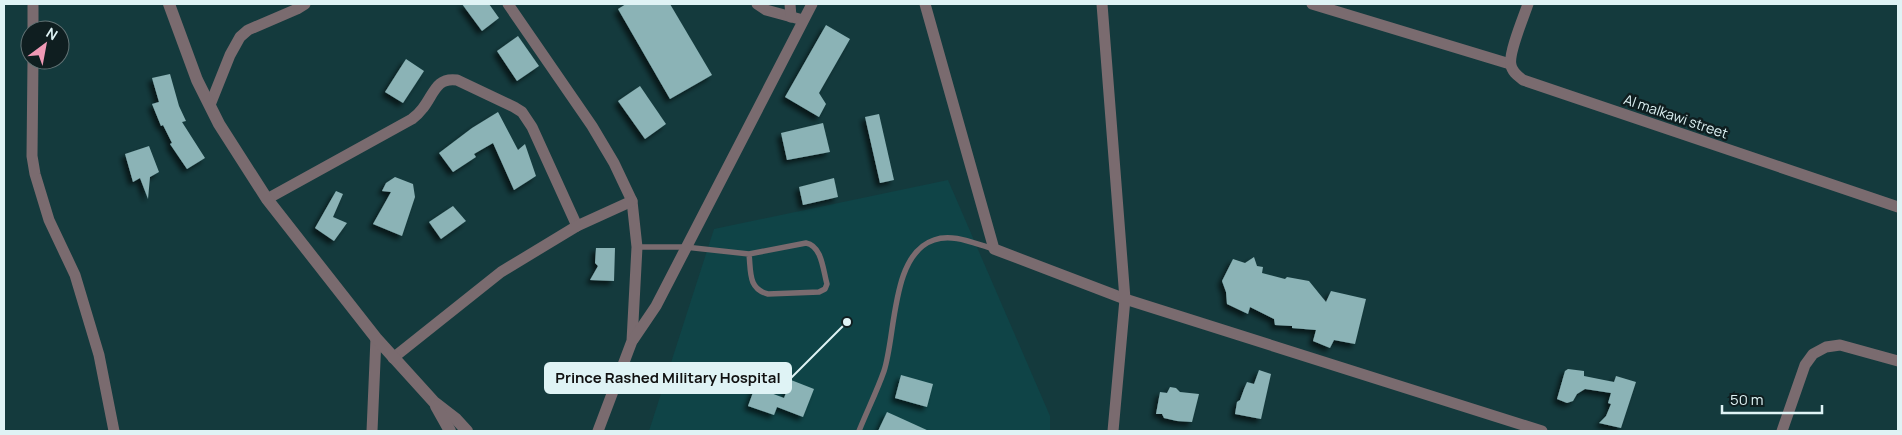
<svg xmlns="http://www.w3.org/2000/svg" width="1902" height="435" font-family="Manrope,sans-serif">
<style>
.built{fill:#0f4447}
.building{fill:#8bb3b6;filter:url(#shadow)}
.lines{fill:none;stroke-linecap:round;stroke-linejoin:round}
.service{stroke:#7a6b6f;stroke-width:5.5}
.minor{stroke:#7a6b6f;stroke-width:11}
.tertiary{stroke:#7a6b6f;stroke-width:12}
.labels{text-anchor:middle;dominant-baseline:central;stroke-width:5;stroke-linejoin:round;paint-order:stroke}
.street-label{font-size:14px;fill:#dff3f5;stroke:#0f1e20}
.leader{fill:none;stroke:#dff3f5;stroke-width:2}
.callout-dot{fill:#dff3f5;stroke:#0f1e20;stroke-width:2}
.callout{fill:#dff3f5;stroke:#dff3f5;stroke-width:2}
.callout-label{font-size:15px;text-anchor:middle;font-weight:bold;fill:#111}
</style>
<defs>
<filter id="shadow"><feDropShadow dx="-4" dy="4" stdDeviation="2.5" flood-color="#0009"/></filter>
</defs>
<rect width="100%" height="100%" fill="#143a3d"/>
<polygon class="built" points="948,180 1050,416 1050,431 649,431 714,229"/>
<g class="building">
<polygon points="462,4 489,4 499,18 482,31"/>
<polygon points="626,4 670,4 712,75 670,99 618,9"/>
<polygon points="826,25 850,39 819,93 826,104 819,117 785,97"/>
<polygon points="518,36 539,66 517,81 497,51"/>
<polygon points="406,59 424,71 403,103 385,92"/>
<polygon points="170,74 179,106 186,121 182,122 205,158 187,169 170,144 172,143 163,125 161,126 152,104 159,102 152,78"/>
<polygon points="640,86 666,124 645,139 618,101"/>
<polygon points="498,112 518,150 525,144 536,176 514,190 493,143 474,154 476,157 453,172 439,153 472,128"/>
<polygon points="879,114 894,180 880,183 865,117"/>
<polygon points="823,123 830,152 787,160 781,133"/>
<polygon points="149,146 159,172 150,177 148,199 140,178 133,182 125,154"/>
<polygon points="395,177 413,184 415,197 402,236 373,224 391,192 382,191 386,183"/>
<polygon points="834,178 838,197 803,205 799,187"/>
<polygon points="336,191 343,194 333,217 347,223 334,241 315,228"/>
<polygon points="453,206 466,221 441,239 429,222"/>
<polygon points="596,248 615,248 614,281 590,280 598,266 595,263"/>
<polygon points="1254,257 1257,266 1263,267 1262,273 1285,279 1287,277 1309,281 1326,302 1331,291 1366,299 1355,344 1334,340 1330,348 1313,341 1316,330 1292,328 1292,326 1275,325 1274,319 1250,307 1248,314 1227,304 1226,292 1222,281 1233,259 1245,263"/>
<polygon points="1568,369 1584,371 1584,376 1614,382 1616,376 1636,382 1621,428 1599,423 1606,416 1611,404 1608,403 1611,393 1585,389 1577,394 1573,401 1567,403 1557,399 1565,371"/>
<polygon points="1259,370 1271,374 1261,419 1235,414 1237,402 1240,400 1244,389 1247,382 1254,384"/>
<polygon points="901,375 933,384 927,407 895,398"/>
<polygon points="791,380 814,389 803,417 777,407 774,415 748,406 755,387 784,398"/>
<polygon points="1170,387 1176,388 1180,392 1199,394 1192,422 1177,421 1164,418 1162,414 1156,414 1160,392 1167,393"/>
<polygon points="887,412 896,416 929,431 878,431"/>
</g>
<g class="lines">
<g class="service">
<path d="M637 247H685L749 254 806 243C822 246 823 270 827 284L825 289 819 292 768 294C748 289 751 272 749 254"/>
<path d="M859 431C867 411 877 391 884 371 896 335 891 254 934 240 953 233 975 244 994 249"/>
</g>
<g class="minor">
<polyline points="508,4 592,126 614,163 632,201 637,247 632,341 598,431"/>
<polyline points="757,4 766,10 803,20"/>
<polyline points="790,4 791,17"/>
<polyline points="925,4 994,249 1125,299 1542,431"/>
<polyline points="1102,4 1125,299 1113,431"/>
<polyline points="1312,4 1510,64"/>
<path d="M1528 4C1524 16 1508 54 1511 65 1512 72 1518 76 1523 80L1898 207"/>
<polyline points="33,30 33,4"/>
<polyline points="33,60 32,156 35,174 49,220 75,275 99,355 114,431"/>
<polyline points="210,105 230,55 240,37 248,30 297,9 305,4"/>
<path d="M267 199 412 119C416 116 420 112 423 108 434 94 436 77 457 80L514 107 522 112 532 127 577 226"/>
<polyline points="633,340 656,306 812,4"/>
<polyline points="393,358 501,272 577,226 632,201"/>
<polyline points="372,431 376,338"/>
<polyline points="1782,431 1805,365 1813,354 1826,347 1840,345 1898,361"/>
</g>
<g class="tertiary">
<polyline points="169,4 197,80 219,124 267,199 376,338 434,402 456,419 467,431"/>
<polyline points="436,406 450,431"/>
</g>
</g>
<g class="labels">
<g class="street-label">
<text transform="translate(1676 116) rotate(19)">Al malkawi street</text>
</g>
</g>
<path class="leader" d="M847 322L791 378"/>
<circle class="callout-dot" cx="847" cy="322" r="5"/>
<rect class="callout" x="545" y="363" width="246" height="30" rx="5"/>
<g class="callout-label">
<text x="668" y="383">Prince Rashed Military Hospital</text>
</g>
<rect width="1902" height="435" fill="none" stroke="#dff3f5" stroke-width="10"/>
<g transform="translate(45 45) rotate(32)"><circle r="24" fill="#0f1e20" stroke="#627375"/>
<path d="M0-4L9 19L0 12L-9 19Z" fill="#f09ab6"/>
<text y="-8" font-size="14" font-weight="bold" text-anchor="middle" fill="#dff3f5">N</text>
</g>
<path d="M1722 405v8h100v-8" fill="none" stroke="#dff3f5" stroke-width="2.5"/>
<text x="1730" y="405" font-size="15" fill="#dff3f5" stroke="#0f1e20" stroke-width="4" paint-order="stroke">50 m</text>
</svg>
